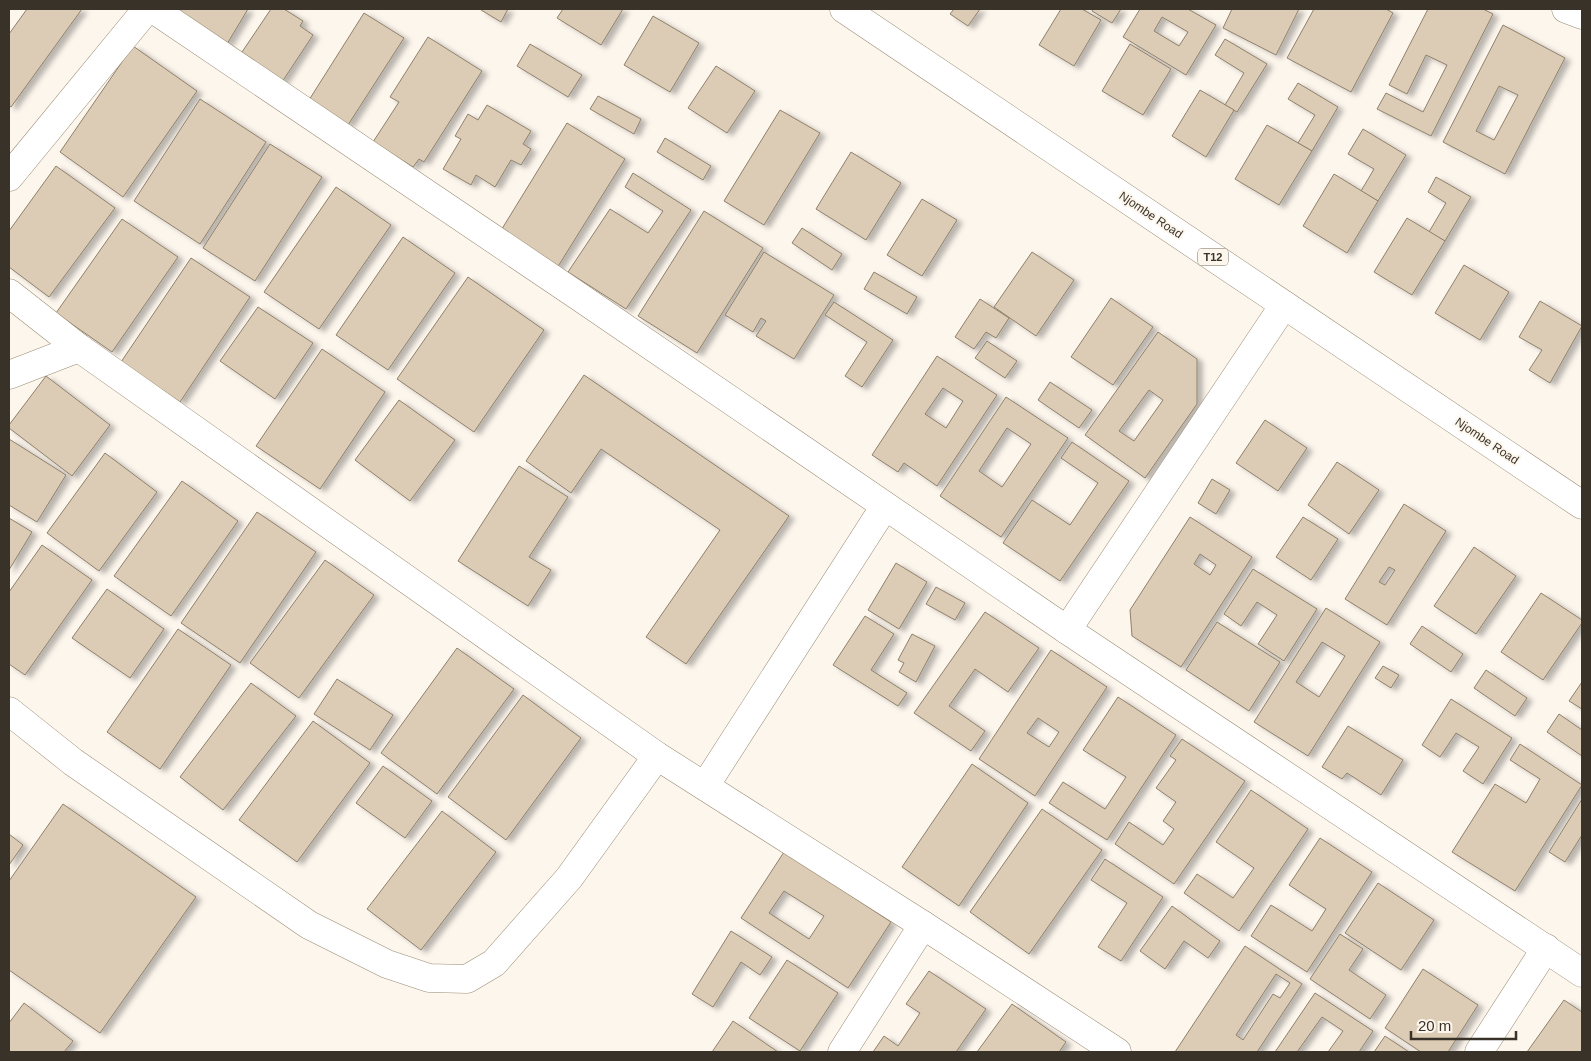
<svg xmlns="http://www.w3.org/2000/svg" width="1591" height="1061" font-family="Arial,sans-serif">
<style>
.building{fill:#dcccb5;stroke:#8e806a;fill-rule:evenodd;filter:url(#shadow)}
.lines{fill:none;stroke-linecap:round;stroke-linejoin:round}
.street-casing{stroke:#9b8d76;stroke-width:29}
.highway-casing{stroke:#9b8d76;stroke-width:29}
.street{stroke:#fff;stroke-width:28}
.highway{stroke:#fff;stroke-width:28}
.labels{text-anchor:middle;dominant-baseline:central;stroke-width:4;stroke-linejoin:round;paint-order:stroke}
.shield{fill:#fdf6ed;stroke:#736d64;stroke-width:1}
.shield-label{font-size:11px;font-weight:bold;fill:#383229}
.street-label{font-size:12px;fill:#383229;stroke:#fdf6ed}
</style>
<defs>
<filter id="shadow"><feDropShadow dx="5.5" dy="3" stdDeviation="2.5" flood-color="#0004"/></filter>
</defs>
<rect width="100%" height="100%" fill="#fdf6ed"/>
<g class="building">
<polygon points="27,9 82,9 11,107 9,106 9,34"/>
<polygon points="169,9 248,9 227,44"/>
<polygon points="271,9 284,9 303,21 300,26 313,35 282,82 240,55"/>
<polygon points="482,9 508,9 501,22 481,10"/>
<polygon points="563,9 623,9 601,45 557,18"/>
<polygon points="954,9 980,9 968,26 950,14"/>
<polygon points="1061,9 1082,9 1101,20 1074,66 1039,45"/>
<polygon points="1093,9 1121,9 1112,23 1092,11"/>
<path d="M1140 9H1188L1216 25 1186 75 1123 37ZM1162 17 1188 32 1179 46 1154 31Z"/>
<polygon points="1232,9 1299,9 1276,55 1223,28"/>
<polygon points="1314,9 1386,9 1393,13 1351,92 1287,58"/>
<polygon points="1428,9 1483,9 1493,14 1431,136 1377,109 1386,93 1423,112 1447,65 1426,55 1407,94 1389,85"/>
<polygon points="364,13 404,38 348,125 309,100"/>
<polygon points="653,16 699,43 670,92 624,65"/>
<path d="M1503 25 1565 58 1505 174 1443 142ZM1499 86 1518 95 1494 140 1476 131Z"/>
<polygon points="428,37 482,71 424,162 419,159 413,167 373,142 399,102 390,97"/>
<polygon points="1225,39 1267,64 1237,112 1225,105 1244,73 1215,55"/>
<polygon points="530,44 582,75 568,97 517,66"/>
<polygon points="1130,44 1171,69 1143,115 1102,91"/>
<polygon points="133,46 197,91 123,197 60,152"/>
<polygon points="716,66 755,91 727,133 688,108"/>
<polygon points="1298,83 1338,107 1312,151 1298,143 1315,115 1288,99"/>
<polygon points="1200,90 1234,110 1206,157 1172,136"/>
<polygon points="598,96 641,119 634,134 590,109"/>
<polygon points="200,99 266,142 200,244 134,201"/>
<polygon points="487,105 531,131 523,144 531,149 521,165 511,160 495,187 476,175 471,185 443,169 461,139 455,136 468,114 478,120"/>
<polygon points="780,110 820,133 764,225 724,201"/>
<polygon points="567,123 625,159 557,268 500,232"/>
<polygon points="1267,125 1312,151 1279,205 1235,179"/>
<polygon points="1363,129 1406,155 1378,201 1361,191 1374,169 1348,154"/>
<polygon points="665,138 711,166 703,180 657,152"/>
<polygon points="270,144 322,177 255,281 203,248"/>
<polygon points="851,152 901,183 866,240 816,209"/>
<polygon points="56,166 115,208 49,297 9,267 9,231"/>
<polygon points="633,173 691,210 626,309 568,272 610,209 648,233 663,211 625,187"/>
<polygon points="1334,174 1378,201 1347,253 1303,226"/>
<polygon points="1436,177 1471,197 1445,241 1429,232 1446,203 1428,192"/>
<polygon points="336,187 391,225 319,329 264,292"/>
<polygon points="922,199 957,220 922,276 887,255"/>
<polygon points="704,211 763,248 697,353 638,316"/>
<polygon points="1407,218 1445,241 1412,295 1374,272"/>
<polygon points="122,219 178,257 112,352 56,313"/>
<polygon points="802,228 842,254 832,270 792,243"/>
<polygon points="403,237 455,273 388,370 336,335"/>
<polygon points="764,252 834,295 794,359 756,336 766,321 761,318 753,332 725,315"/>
<polygon points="1032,252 1074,280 1036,336 994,307"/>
<polygon points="191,258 250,297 180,402 121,362"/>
<polygon points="1464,265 1509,292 1480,340 1435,313"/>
<polygon points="874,272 917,297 907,314 864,289"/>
<polygon points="468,277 544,330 474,432 397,379"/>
<polygon points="1111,298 1153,327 1113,385 1071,357"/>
<polygon points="980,299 1009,318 996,338 986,332 974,349 955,337"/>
<polygon points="1540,301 1582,326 1550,383 1529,370 1542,350 1519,337"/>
<polygon points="834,302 893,340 862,387 845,376 867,342 825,315"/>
<polygon points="258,307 313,343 275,399 220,361"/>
<path d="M1158 332 1197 359V404L1145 478 1085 435ZM1149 390 1163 400 1134 441 1119 431Z"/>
<polygon points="987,341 1017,361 1005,378 975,358"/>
<polygon points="322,349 385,392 320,489 256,446"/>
<path d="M937 356 997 395 937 486 904 463 898 472 872 455ZM943 388 963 401 946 428 925 414Z"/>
<polygon points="584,375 789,516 686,664 646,637 720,530 601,449 571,493 526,461"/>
<polygon points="46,376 110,425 72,476 9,428 9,425"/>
<polygon points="1050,382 1092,410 1079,428 1038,400"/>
<path d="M1006 397 1068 438 1001 537 940 496ZM1007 428 1031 444 1002 487 979 471Z"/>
<polygon points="399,400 455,440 410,501 355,460"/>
<polygon points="1265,420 1307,448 1278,491 1236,463"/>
<polygon points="9,439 66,475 37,522 9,505"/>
<polygon points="1072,442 1129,481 1060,581 1003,543 1032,500 1070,525 1098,483 1061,458"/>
<polygon points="105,453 157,492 99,571 47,533"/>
<polygon points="1337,462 1379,490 1349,534 1308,505"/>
<polygon points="519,466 568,497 529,557 551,570 528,606 458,561"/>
<polygon points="1212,479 1230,490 1216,514 1198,503"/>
<polygon points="182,481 238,521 171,616 114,576"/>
<path d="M1404 504 1446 531 1387 625 1345 599ZM1389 567 1395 570 1385 585 1379 582Z"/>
<polygon points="257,512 316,552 240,663 181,623"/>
<path d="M1190 517 1252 557 1181 667 1132 636 1130 610ZM1200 554 1216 565 1210 575 1194 564Z"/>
<polygon points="1303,517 1338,539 1311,580 1276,557"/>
<polygon points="9,518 32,532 9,570"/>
<polygon points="42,545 92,580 25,675 9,664 9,592"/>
<polygon points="1474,547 1516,576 1476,634 1434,606"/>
<polygon points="325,560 374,595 299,698 250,663"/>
<polygon points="896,563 927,582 899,629 868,610"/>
<polygon points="1253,569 1317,609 1284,661 1258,644 1277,615 1257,602 1241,626 1224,614"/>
<polygon points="936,587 965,603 955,620 926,604"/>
<polygon points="107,589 164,629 130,678 72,638"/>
<polygon points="1541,593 1582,620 1582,623 1543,680 1501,652"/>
<path d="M1326 608 1380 642 1308 756 1254 722ZM1322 642 1345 656 1319 697 1296 682Z"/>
<polygon points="985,612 1039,648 1008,692 975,669 949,706 985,731 971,751 914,713"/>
<polygon points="865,616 894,634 871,670 907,693 898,706 833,665"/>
<polygon points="1217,622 1280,662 1249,711 1186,670"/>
<polygon points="1422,626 1463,654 1451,672 1410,644"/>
<polygon points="178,629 231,665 160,769 107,732"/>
<polygon points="912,634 935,646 916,682 899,672 904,663 898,660"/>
<polygon points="457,648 514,689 437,794 381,753"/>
<path d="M1051 650 1107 687 1035 796 979 759ZM1038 718 1059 732 1049 747 1027 733Z"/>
<polygon points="1383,666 1399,675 1391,688 1375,678"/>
<polygon points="1486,670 1527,698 1515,716 1474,688"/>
<polygon points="337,679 393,715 370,750 314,714"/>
<polygon points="1582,682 1582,709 1569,701"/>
<polygon points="251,683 296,716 223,810 180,777"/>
<polygon points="523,695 581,738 506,840 448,797"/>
<polygon points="1118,697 1176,735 1107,840 1049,803 1063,782 1105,809 1126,777 1083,750"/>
<polygon points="1451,699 1512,738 1483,784 1463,771 1479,747 1456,733 1440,757 1422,745"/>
<polygon points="1559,714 1582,730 1582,756 1547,732"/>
<polygon points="313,721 370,763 297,862 239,820"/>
<polygon points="1348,726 1403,760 1381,795 1347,773 1342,779 1322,767"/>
<polygon points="1182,739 1245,781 1174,884 1115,844 1129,822 1163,845 1174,829 1163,821 1176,802 1156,788 1176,760 1170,756"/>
<polygon points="1520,744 1582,785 1515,891 1452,852 1495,784 1526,803 1540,779 1510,760"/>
<polygon points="972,764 1028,803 959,906 902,867"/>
<polygon points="383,766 432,801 405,838 356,803"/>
<polygon points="1251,790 1308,829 1239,931 1184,893 1197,874 1233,898 1254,868 1216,842"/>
<polygon points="1582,799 1582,835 1565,862 1549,852"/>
<polygon points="63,804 196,897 100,1033 9,970 9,881"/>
<polygon points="1042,809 1102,850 1029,954 970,912"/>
<polygon points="442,811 496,852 421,950 367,909"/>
<polygon points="9,834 23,845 9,865"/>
<polygon points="1320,838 1372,872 1307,972 1251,936 1271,905 1312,931 1326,909 1289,885"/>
<path d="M784 852 891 922 848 988 741 918ZM784 891 824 916 809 939 769 913Z"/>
<polygon points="1105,859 1163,897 1121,961 1098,947 1127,903 1091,880"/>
<polygon points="1378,883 1434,920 1401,970 1345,933"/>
<polygon points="1172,906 1220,941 1208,958 1184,941 1165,969 1140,951"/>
<polygon points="731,931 772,957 760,975 741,962 713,1007 692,994"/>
<polygon points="1340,934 1363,949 1349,970 1386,995 1370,1019 1310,979"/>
<path d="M1245 946 1302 984 1257 1052H1175ZM1276 974 1290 983 1280 998 1273 994 1243 1040 1236 1035Z"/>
<polygon points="787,960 838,993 800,1051 749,1018"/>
<polygon points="1423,969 1478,1005 1448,1052 1421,1052 1385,1028"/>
<polygon points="929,971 986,1009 956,1052 873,1052 884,1036 898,1046 920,1013 906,1004"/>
<polygon points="1315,993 1373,1031 1359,1052 1328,1052 1343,1031 1322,1017 1297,1052 1275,1052"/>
<polygon points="1564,1000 1582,1012 1582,1052 1527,1052"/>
<polygon points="24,1003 73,1041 64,1052 9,1052 9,1023"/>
<polygon points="1012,1004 1066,1042 1059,1052 977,1052"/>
<polygon points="733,1021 778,1052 712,1052"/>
<polygon points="1385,1036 1409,1052 1374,1052"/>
</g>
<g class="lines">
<defs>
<g id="street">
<polyline points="153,9 581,298 1067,630 1582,973"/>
<polyline points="1566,9 1582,15"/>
<polyline points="9,177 147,9"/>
<polyline points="9,293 79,348 657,756 923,925 1117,1052"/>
<polyline points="9,375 79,348"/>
<polyline points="1067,630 1284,305"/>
<polyline points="9,711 73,762 309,925 387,964 429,978 467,979 494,963 569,878 657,756"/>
<polyline points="705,786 885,506"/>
<polyline points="842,1052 923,925"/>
<polyline points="1479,1052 1546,948"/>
</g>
<polyline id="highway" points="844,9 1582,505"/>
</defs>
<use href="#street" class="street-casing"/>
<use href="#highway" class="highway-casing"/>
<use href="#street" class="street"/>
<use href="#highway" class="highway"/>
</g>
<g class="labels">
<rect class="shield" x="1198" y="248.5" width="30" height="17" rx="4"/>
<g class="shield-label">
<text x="1213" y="257">T12</text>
</g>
<g class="street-label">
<text transform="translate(1151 215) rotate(34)">Njombe Road</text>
<text transform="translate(1487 441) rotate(34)">Njombe Road</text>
</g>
</g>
<rect width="1591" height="1061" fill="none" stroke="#383229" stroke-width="20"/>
<path d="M1411 1031v8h105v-8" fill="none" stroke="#383229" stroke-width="2.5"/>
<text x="1418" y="1031" font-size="15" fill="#383229" stroke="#fdf6ed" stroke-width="4" paint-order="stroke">20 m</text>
</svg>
